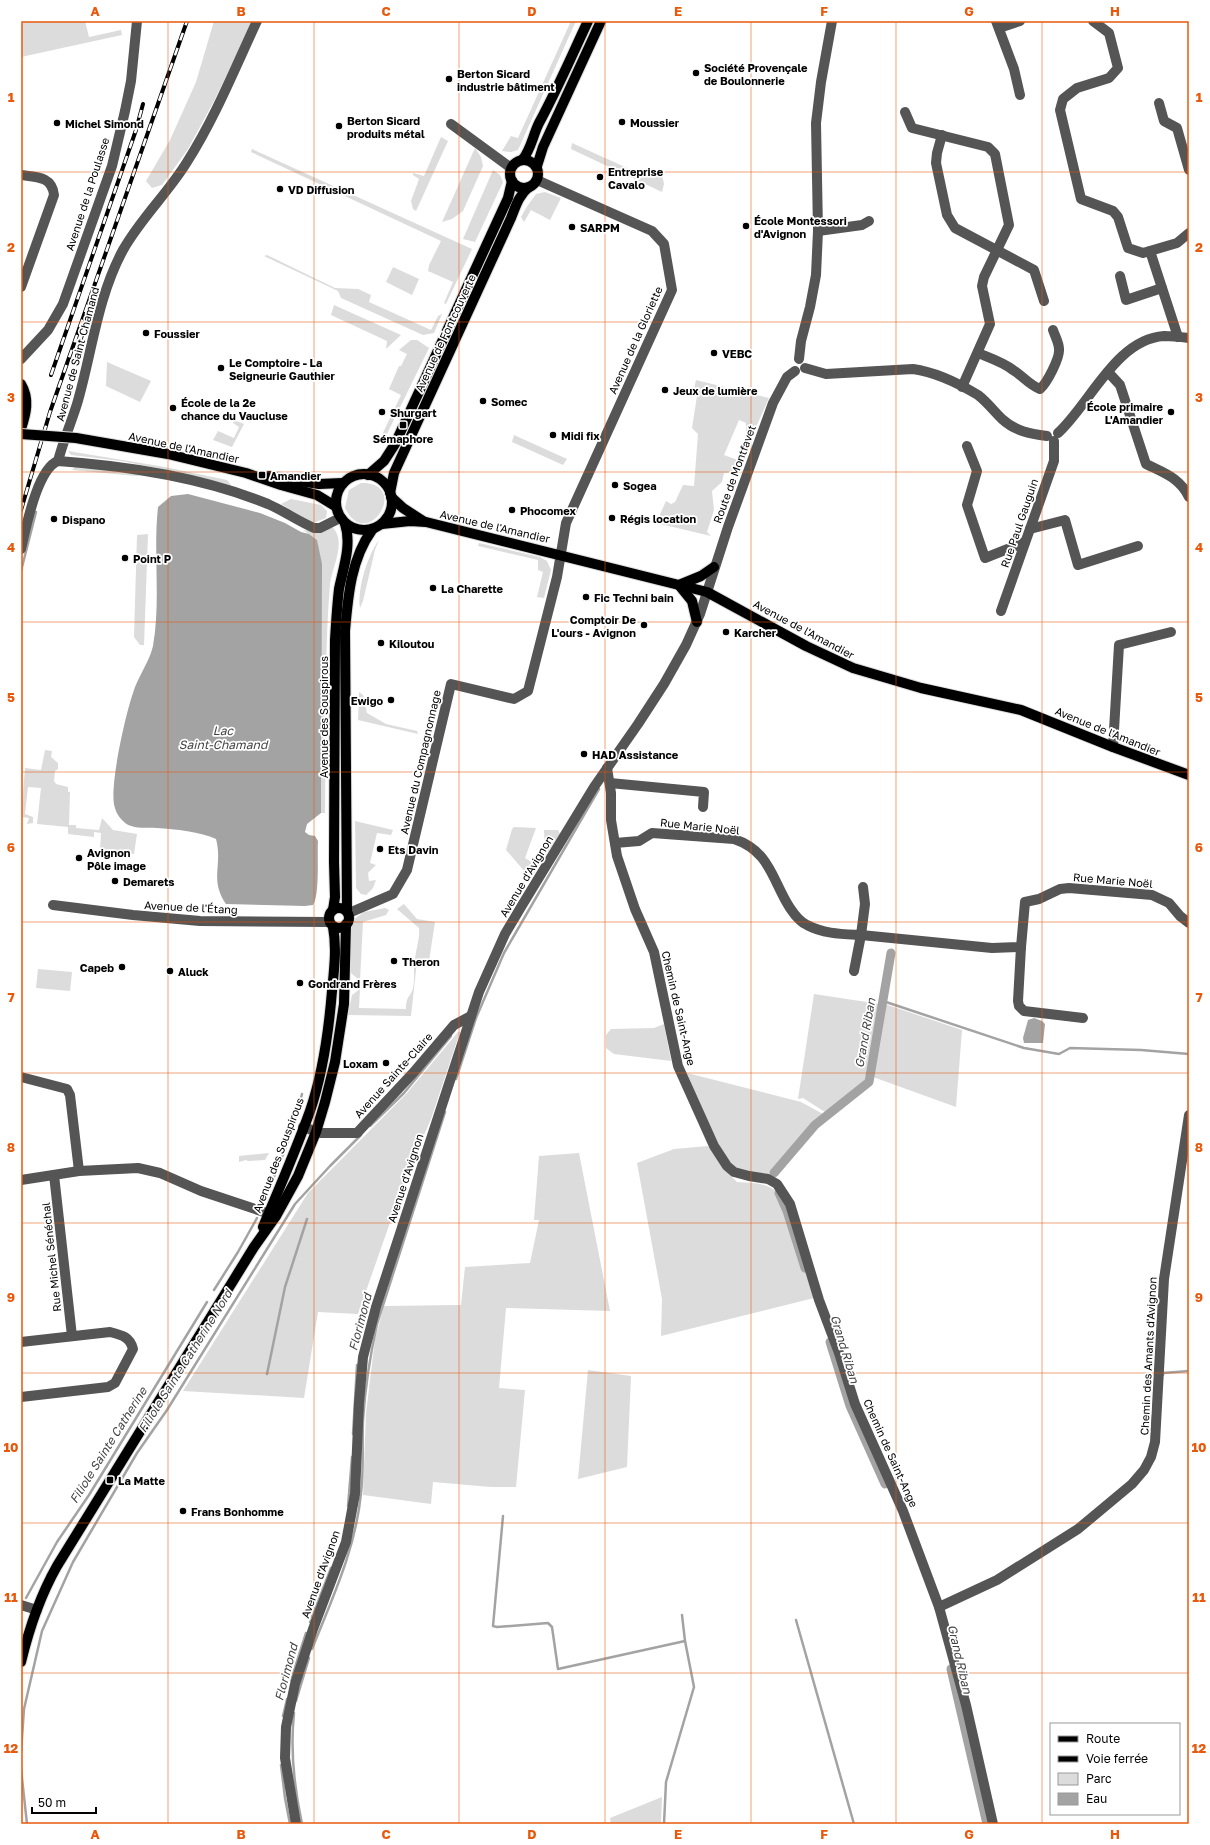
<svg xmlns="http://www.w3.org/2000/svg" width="1210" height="1845" font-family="'Golos Text',sans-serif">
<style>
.green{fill:#dcdcdc}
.water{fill:#a3a3a3}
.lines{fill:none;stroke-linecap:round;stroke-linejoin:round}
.stream{stroke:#a3a3a3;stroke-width:2.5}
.canal{stroke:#a3a3a3;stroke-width:9}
.major-casing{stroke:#dbdbdb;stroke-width:12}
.minor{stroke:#555;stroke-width:10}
.major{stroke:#000;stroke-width:10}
.rail-casing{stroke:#000;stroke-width:4}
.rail{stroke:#fff;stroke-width:2.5;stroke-dasharray:8;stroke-linecap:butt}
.major-bridge-casing{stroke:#dbdbdb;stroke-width:12;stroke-linecap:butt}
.major-bridge{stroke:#000;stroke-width:10}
.grid{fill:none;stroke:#e8590c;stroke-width:1;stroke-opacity:0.55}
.poi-dot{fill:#000;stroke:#fff;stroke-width:1.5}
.labels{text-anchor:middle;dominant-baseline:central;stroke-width:3.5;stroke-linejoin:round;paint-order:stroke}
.poi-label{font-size:11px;font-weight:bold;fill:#000;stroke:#fff;text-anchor:start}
.street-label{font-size:11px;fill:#000;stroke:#fff}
.water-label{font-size:12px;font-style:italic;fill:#444;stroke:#fff}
.neatline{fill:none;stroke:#e8590c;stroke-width:1.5}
.grid-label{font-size:13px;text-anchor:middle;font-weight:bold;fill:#e8590c}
</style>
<rect width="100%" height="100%" fill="#fff"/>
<g class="green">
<polygon points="21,21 85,21 89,37 121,30 122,35 21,57"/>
<polygon points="214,21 253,21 214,101 188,149 162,185 152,188 146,181 170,140 196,82"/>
<polygon points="571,21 576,21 518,150 511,152 502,151 511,136 518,138"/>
<polygon points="441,137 448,141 416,211 413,209 411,201 419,179 413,175 413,173 424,176"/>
<polygon points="572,143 647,177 662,175 664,184 662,192 571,149"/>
<polygon points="475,148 481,157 483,166 463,211 452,219 442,222"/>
<polygon points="252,149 472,249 446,304 444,303 453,282 428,271 429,265 441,241 251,152"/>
<polygon points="493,170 500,175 503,182 475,242 463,239"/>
<polygon points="545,192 561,198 550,220 531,210 524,222 521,217 526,208 536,194"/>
<polygon points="267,255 335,288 358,289 371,295 369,302 431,330 438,316 442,314 434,333 423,335 341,298 338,291 264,256"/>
<polygon points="393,267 419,279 412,295 386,282"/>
<polygon points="334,305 401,335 386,349 387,341 331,315"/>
<polygon points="411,340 417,340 429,348 385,438 381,437 401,395 389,389 399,366 401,366 407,354 399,350"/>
<polygon points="107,362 151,381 140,402 106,386"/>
<polygon points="696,380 769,398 752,436 746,432 746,423 739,420 724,455 743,462 737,472 724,473 722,482 712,491 714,510 707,532 711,536 656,523 666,501 671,504 675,502 683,485 694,486 698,434 692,428 697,396 693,393"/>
<polygon points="234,420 244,424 232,447 213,440 218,431 234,438 239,427 233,423"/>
<polygon points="514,435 567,459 563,465 512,442"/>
<polygon points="68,451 165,467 227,480 231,485 230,487 177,472 121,461 71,455"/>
<polygon points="76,466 152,475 136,476 72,470"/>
<path d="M361 483C412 482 367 554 345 508L349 490Z"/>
<polygon points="291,499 321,505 327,511 326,518 313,523 281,504"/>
<path d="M331 526C348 540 332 566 330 584 324 659 326 736 325 813H321L322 688 317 540 303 530 319 532Z"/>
<polygon points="148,534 144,645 140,645 134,637 137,535"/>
<path d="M379 540 375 550 363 601 360 608C357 589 368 554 379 540Z"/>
<polygon points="479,543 540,557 547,561 551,570 544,598 537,597 543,572 538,570 538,560 478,546"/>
<polygon points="359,692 363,695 367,713 386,724 417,731 418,734 358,720"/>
<polygon points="45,750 52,751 51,757 58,763 58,769 55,771 54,781 56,784 68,787 68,792 70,792 69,825 76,825 76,828 99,830 102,818 113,830 137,834 134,854 100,851 101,833 94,832 94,837 68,834 68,827 37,824 41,788 28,787 25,814 33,817 33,823 27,824 29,818 21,817 25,768 41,770"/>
<polygon points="355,821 393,830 391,835 377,833 370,863 376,865 368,873 369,881 376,880 373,888 366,895 361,894 356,888"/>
<polygon points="514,827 536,828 525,858 533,863 538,853 543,856 546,850 545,849 544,830 558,830 560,834 533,875 526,873 506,850 512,829"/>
<path d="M404 904 417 919 435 922 429 961H417L411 1016 348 1015 352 995 360 989 359 1008 406 1009C406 995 411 997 413 988 415 979 413 969 415 959 416 948 420 939 419 928L397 909Z"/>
<polygon points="385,908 389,910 386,915 363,922 360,981 351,973 351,928 353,920 364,912"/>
<polygon points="38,969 72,972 70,991 36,988"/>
<polygon points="814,994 880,1004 865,1080 825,1112 803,1098 798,1099"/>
<polygon points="885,1004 962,1030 956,1107 873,1077"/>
<polygon points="664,1024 671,1061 614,1054 606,1048 606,1035 611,1029 654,1028"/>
<polygon points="458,1032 460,1032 431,1119 407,1174 358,1314 318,1312 304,1398 183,1391 308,1193 407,1093"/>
<path d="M687 1073 801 1102 823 1114 768 1175C760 1174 751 1174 743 1172 722 1165 695 1094 687 1073Z"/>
<path d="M708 1146 722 1167 737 1182C749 1183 762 1182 773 1189 787 1199 807 1277 814 1298L661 1336 662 1299 637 1163 674 1149Z"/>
<polygon points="269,1153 265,1160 248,1161 246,1160 239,1162 239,1156"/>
<polygon points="579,1153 610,1311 506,1308 499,1388 525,1390 516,1487 491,1487 433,1482 431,1504 363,1495 366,1413 375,1339 384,1306 461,1305 465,1267 530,1263 539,1220 534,1220 539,1156"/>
<polygon points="588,1370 631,1376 627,1467 578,1479"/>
<polygon points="662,1797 661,1824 611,1824 610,1818"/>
</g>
<g class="water">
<path d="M188 494 260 513 285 523 301 532 309 534 317 540 322 564 321 813 307 824 305 832 309 835 315 836 318 841C317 856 320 894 313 905L305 906 226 904C209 879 223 865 216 839 201 832 175 829 157 828 147 827 131 830 123 821 120 818 116 813 115 808 108 790 126 713 133 693 138 676 149 663 153 646 161 600 153 553 158 507L171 496Z"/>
<polygon points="1034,1018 1042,1021 1045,1024 1043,1043 1024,1043 1023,1038 1028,1020"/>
</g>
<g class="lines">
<g class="stream">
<polyline points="21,571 36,512"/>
<polyline points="883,1001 1024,1048 1059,1054 1070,1048 1141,1050 1189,1054"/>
<polyline points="456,1079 476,1018 504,953 599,789"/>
<polyline points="370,1126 404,1093 451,1036"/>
<polyline points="262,1207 293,1129 302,1094"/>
<polyline points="214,1290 238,1252 257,1218"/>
<polyline points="267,1374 285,1287 307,1219"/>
<polyline points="1163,1375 1163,1373 1189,1371"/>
<polyline points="353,1434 357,1365"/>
<polyline points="348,1506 352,1457"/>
<polyline points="503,1516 493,1626 497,1627 548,1623 552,1627 558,1669 685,1641"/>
<polyline points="26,1598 57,1542 89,1495 207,1302"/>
<polyline points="796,1620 854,1824"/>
<polyline points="310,1622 331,1568"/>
<path d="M312 1649C332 1599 356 1548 361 1493 364 1469 362 1445 363 1420 365 1389 370 1356 377 1324L445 1112"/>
<polyline points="291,1680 306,1633"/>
<polyline points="296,1701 309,1658"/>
<path d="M294 1713C290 1751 294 1787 302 1824"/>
<polyline points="283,1716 287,1699"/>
<polyline points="21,1752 24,1709 42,1631 73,1562 137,1453 167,1410 295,1204 330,1166 361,1135"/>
<polyline points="281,1765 285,1798 290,1824"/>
<polyline points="21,1769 27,1824"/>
<polyline points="664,1824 666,1782 694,1687 685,1641 682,1615"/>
</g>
<g class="canal">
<polyline points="774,1173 815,1125 869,1082 891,953"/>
<polyline points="779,1193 787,1211 805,1268"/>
<polyline points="830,1342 850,1406 885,1484"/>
<polyline points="951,1669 987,1824"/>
</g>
<defs>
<g id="major">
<path d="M523 159C531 149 533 135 539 123 557 90 572 55 588 21"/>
<circle cx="524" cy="174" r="14"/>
<polyline points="537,166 543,147 601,21"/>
<path d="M21 384C30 399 26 414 21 429"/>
<polyline points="168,454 246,473 281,485 317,495 335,506"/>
<circle cx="364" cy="502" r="28"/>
<polyline points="368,475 384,461 395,444 508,198 512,181"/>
<polyline points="269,476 319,484 343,483"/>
<path d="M390 493 394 473 511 218C516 206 518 196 529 187"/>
<polyline points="391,497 403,508 423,521"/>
<polyline points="382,524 410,521 426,522 707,592 806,646 853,668 921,688 1021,710 1113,747 1189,775"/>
<polyline points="697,622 692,601 679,585 701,576 714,567"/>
<circle cx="339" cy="918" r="10"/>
<path d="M333 910 335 897 334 862 335 640C336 623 337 606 339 589 343 569 352 545 345 524"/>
<path d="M347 910 345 631C348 596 351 559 372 530"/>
<path d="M263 1227C279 1189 296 1150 310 1111 322 1076 329 1028 332 991 334 970 337 948 333 927"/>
<path d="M21 1662C29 1629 40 1596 57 1566L254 1247 276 1216 298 1176 316 1132 325 1102 335 1062 344 1004 346 924"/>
</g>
</defs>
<use href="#major" class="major-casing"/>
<g class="minor">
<polyline points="996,21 1014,69 1020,95"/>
<polyline points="1093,21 1109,33 1118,68 1109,78 1077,88 1063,99 1060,110 1081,199 1113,211 1118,217 1128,248 1143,253 1177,243 1189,233"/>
<polyline points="999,28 1020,21"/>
<polyline points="1159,103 1164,121 1177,128 1189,170"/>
<polyline points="905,112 912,128 988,147 995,154 1009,225 984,277 982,286 990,324 962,387"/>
<polyline points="451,124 511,168"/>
<polyline points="942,135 937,153 936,163 947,215 955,228 1034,270 1044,301"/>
<path d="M21 175C36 177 52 176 54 195L21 287"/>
<polyline points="818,231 862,225 869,221"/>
<polyline points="1150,251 1178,337"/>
<polyline points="1120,276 1126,300 1162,288"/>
<path d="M978 353C990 358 1003 362 1013 370 1023 376 1029 385 1040 389 1047 383 1060 358 1059 349 1059 343 1055 336 1053 330"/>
<polyline points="21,359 48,330 63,304 112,166 125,111 131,81 137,21"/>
<polyline points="799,359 801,341 810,307 816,275 818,231 816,123 821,82 832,21"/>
<path d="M805 368 826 374 913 369C935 372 958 383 978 395 987 402 994 411 1002 419 1015 431 1030 434 1047 436"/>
<path d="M1108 372 1120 385 1146 464C1164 473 1180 478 1189 497"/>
<path d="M1058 433C1090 404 1116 339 1164 336 1173 336 1181 337 1189 338"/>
<polyline points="967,446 977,471 967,505 985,558 1025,542"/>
<path d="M58 461C63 442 71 423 77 404 92 353 97 298 123 250 141 218 168 193 187 162 215 118 235 68 257 21"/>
<polyline points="1030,529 1065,520 1078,565 1138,546"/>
<path d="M21 549C26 528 37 469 58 461 129 466 202 477 268 504 284 511 298 521 314 528H320L340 518"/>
<polyline points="1001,611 1054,461 1054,441"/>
<polyline points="1113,747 1119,645 1171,632"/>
<polyline points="607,768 611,793 611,820 617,856 635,909 654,952 678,1066 714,1146 727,1166 734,1172 749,1176 768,1179 777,1184 790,1204 819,1300 839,1353 855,1404 903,1511 939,1607 966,1705 993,1824"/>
<polyline points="610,783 704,792 703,807"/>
<path d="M615 843 639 841 652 833 734 839C770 851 772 880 790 908 794 914 800 922 807 925 824 934 842 934 861 935L865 904 863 887"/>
<polyline points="53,905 133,915 200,921 328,922"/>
<polyline points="349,913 393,894 407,870 451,684 514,699 528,691 557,577 566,523 672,290 664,244 652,231 537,180"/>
<polyline points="1021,947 1018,1001 1019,1006 1024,1011 1083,1018"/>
<polyline points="854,971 861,935 992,948 1021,947 1025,902 1039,899 1060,889 1069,888 1152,895 1169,903 1180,916 1189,923"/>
<polyline points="21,1077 67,1089 70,1095 79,1171"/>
<polyline points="303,1127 321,1133 357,1133 413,1073 454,1025 471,1016"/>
<polyline points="54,1175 72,1336"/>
<polyline points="21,1180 79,1171 138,1168 160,1173 201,1191 276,1216"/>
<path d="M21 1342 110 1332C122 1335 130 1337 133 1349L115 1383 108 1387 21 1397"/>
<polyline points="21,1605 37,1610"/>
<polyline points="939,1607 997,1580 1078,1529 1132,1484 1144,1470 1151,1457 1155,1442 1164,1279 1189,1115"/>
<polyline points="296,1824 285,1758 286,1727 295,1684 313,1629 346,1542 355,1494 359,1403 363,1357 376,1307 479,992 505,934 521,907 594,787 638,724 664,684 686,645 700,614 728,527 773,403 787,377 795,371"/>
</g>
<use href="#major" class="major"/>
<defs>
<g id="rail">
<polyline points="51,375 136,130 143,104"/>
<polyline points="21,510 50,412 187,21"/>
</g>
</defs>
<use href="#rail" class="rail-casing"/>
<use href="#rail" class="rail"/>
<defs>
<polyline id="major-bridge" points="21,434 76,438 168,454"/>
</defs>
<use href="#major-bridge" class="major-bridge-casing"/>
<use href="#major-bridge" class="major-bridge"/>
</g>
<path class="grid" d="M168 21V1824M314 21V1824M459 21V1824M605 21V1824M751 21V1824M896 21V1824M1042 21V1824M21 172H1189M21 322H1189M21 472H1189M21 622H1189M21 772H1189M21 922H1189M21 1073H1189M21 1223H1189M21 1373H1189M21 1523H1189M21 1673H1189"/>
<g class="poi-dot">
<circle cx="696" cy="73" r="4"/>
<circle cx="449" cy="79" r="4"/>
<circle cx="622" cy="122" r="4"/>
<circle cx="57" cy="123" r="4"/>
<circle cx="339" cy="126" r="4"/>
<circle cx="600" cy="177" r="4"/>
<circle cx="280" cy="189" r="4"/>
<circle cx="746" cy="226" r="4"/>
<circle cx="572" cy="227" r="4"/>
<circle cx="146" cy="333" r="4"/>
<circle cx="714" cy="353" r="4"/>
<circle cx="221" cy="368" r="4"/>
<circle cx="665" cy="390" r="4"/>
<circle cx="483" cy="401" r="4"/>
<circle cx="173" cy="408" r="4"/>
<circle cx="382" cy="412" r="4"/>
<circle cx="1171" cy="412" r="4"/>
<rect x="399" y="421" width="8" height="8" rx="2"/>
<circle cx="553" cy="435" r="4"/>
<rect x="258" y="471" width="8" height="8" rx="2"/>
<circle cx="615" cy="485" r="4"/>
<circle cx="512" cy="510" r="4"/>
<circle cx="612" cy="518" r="4"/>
<circle cx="54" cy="519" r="4"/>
<circle cx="125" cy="558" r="4"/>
<circle cx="433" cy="588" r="4"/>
<circle cx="586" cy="597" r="4"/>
<circle cx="644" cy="625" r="4"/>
<circle cx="726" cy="632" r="4"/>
<circle cx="381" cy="643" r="4"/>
<circle cx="391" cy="700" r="4"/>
<circle cx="584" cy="754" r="4"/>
<circle cx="380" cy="849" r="4"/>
<circle cx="79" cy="858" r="4"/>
<circle cx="115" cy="881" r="4"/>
<circle cx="394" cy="961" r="4"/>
<circle cx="122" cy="967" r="4"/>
<circle cx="170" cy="971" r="4"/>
<circle cx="300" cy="983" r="4"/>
<circle cx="386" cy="1063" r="4"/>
<rect x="106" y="1476" width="8" height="8" rx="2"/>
<circle cx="183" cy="1511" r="4"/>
</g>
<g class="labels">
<g class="poi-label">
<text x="704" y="67">Société Provençale<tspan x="704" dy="13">de Boulonnerie</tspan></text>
<text x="457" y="73">Berton Sicard<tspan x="457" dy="13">industrie bâtiment</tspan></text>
<text x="347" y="120">Berton Sicard<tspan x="347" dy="13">produits métal</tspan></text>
<text x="630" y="122">Moussier</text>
<text x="65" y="123">Michel Simond</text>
<text x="608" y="171">Entreprise<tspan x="608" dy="13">Cavalo</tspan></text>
<text x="288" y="189">VD Diffusion</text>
<text x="754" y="220">École Montessori<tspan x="754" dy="13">d'Avignon</tspan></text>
<text x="580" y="227">SARPM</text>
<text x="154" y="333">Foussier</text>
<text x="722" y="353">VEBC</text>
<text x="229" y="362">Le Comptoire - La<tspan x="229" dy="13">Seigneurie Gauthier</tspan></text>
<text x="673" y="390">Jeux de lumière</text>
<text x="491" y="401">Somec</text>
<text x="181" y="402">École de la 2e<tspan x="181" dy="13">chance du Vaucluse</tspan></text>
<text x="1163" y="406" text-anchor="end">École primaire<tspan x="1163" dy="13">L'Amandier</tspan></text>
<text x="390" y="412">Shurgart</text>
<text x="561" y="435">Midi fix</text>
<text x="403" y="438" text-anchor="middle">Sémaphore</text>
<text x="270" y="475">Amandier</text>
<text x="623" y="485">Sogea</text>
<text x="520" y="510">Phocomex</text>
<text x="620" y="518">Régis location</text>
<text x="62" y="519">Dispano</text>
<text x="133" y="558">Point P</text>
<text x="441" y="588">La Charette</text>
<text x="594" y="597">Fic Techni bain</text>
<text x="636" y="619" text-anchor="end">Comptoir De<tspan x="636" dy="13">L'ours - Avignon</tspan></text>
<text x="734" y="632">Karcher</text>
<text x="389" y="643">Kiloutou</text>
<text x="383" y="700" text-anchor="end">Ewigo</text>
<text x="592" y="754">HAD Assistance</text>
<text x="388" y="849">Ets Davin</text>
<text x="87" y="852">Avignon<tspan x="87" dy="13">Pôle image</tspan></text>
<text x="123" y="881">Demarets</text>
<text x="402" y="961">Theron</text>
<text x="114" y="967" text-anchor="end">Capeb</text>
<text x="178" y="971">Aluck</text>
<text x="308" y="983">Gondrand Frères</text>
<text x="378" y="1063" text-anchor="end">Loxam</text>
<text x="118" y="1480">La Matte</text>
<text x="191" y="1511">Frans Bonhomme</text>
</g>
<g class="street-label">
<text transform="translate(87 194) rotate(-72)">Avenue de la Poulasse</text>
<text transform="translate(445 333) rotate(-65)">Avenue de Fontcouverte</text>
<text transform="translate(635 340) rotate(-66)">Avenue de la Gloriette</text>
<text transform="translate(77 354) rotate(-75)">Avenue de Saint-Chamand</text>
<text transform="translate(184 447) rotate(12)">Avenue de l'Amandier</text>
<text transform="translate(734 474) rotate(-70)">Route de Montfavet</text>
<text transform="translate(1019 523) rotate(-71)">Rue Paul Gauguin</text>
<text transform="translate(495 526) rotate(13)">Avenue de l'Amandier</text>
<text transform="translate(804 629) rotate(28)">Avenue de l'Amandier</text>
<text transform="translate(323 717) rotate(-90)">Avenue des Souspirous</text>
<text transform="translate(1108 731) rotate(22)">Avenue de l'Amandier</text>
<text transform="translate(420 762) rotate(-77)">Avenue du Compagnonnage</text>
<text transform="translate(700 826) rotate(6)">Rue Marie Noël</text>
<text transform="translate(526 876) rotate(-59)">Avenue d'Avignon</text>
<text transform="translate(1113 880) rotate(5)">Rue Marie Noël</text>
<text transform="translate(191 907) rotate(3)">Avenue de l'Étang</text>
<text transform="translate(679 1008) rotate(77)">Chemin de Saint-Ange</text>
<text transform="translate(393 1075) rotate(-48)">Avenue Sainte-Claire</text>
<text transform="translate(278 1155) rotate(-69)">Avenue des Souspirous</text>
<text transform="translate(405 1178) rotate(-72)">Avenue d'Avignon</text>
<text transform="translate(51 1257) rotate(-96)">Rue Michel Sénéchal</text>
<text transform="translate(1148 1356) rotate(-87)">Chemin des Amants d'Avignon</text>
<text transform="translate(891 1453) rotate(66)">Chemin de Saint-Ange</text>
<text transform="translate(320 1574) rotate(-70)">Avenue d'Avignon</text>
</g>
<g class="water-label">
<text x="223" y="730">Lac<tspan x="223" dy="14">Saint-Chamand</tspan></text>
<text transform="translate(865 1033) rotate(-80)">Grand Riban</text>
<text transform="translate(360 1322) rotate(-75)">Florimond</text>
<text transform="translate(845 1349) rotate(73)">Grand Riban</text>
<text transform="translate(185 1361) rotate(-58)">Filiole Sainte Catherine Nord</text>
<text transform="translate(108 1445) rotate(-58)">Filiole Sainte Catherine</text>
<text transform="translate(960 1659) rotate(77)">Grand Riban</text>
<text transform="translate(286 1672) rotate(-75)">Florimond</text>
</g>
</g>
<rect width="1210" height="1845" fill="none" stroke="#ffffff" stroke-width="44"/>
<rect x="1050" y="1723" width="130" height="92" fill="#ffffff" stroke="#999999"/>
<rect x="1058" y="1736" width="20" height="6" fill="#000000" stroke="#999999"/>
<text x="1086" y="1743" font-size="12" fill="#000000">Route</text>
<rect x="1058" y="1756" width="20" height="6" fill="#000000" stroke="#999999"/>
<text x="1086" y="1763" font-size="12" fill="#000000">Voie ferrée</text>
<rect x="1058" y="1773" width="20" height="12" fill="#dcdcdc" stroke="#999999"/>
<text x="1086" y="1783" font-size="12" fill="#000000">Parc</text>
<rect x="1058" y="1793" width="20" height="12" fill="#a3a3a3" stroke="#999999"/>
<text x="1086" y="1803" font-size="12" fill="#000000">Eau</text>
<path d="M32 1807v6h64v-6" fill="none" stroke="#000000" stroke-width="2"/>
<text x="38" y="1807" font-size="12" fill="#000000" stroke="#ffffff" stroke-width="3" paint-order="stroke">50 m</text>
<rect x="22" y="22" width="1166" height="1801" class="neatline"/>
<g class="grid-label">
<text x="95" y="16">A</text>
<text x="241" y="16">B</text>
<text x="386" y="16">C</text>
<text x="532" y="16">D</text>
<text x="678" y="16">E</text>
<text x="824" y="16">F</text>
<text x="969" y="16">G</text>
<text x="1115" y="16">H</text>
<text x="11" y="102">1</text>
<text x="1199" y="102">1</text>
<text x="11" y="252">2</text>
<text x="1199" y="252">2</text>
<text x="11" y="402">3</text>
<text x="1199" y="402">3</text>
<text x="11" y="552">4</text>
<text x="1199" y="552">4</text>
<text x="11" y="702">5</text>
<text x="1199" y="702">5</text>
<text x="11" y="852">6</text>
<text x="1199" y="852">6</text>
<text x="11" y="1002">7</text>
<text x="1199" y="1002">7</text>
<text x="11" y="1152">8</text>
<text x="1199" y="1152">8</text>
<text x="11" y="1302">9</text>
<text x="1199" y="1302">9</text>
<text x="11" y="1452">10</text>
<text x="1199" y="1452">10</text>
<text x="11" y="1602">11</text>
<text x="1199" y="1602">11</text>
<text x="11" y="1753">12</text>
<text x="1199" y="1753">12</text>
<text x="95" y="1839">A</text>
<text x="241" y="1839">B</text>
<text x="386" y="1839">C</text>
<text x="532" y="1839">D</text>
<text x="678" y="1839">E</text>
<text x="824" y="1839">F</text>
<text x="969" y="1839">G</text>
<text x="1115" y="1839">H</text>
</g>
</svg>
